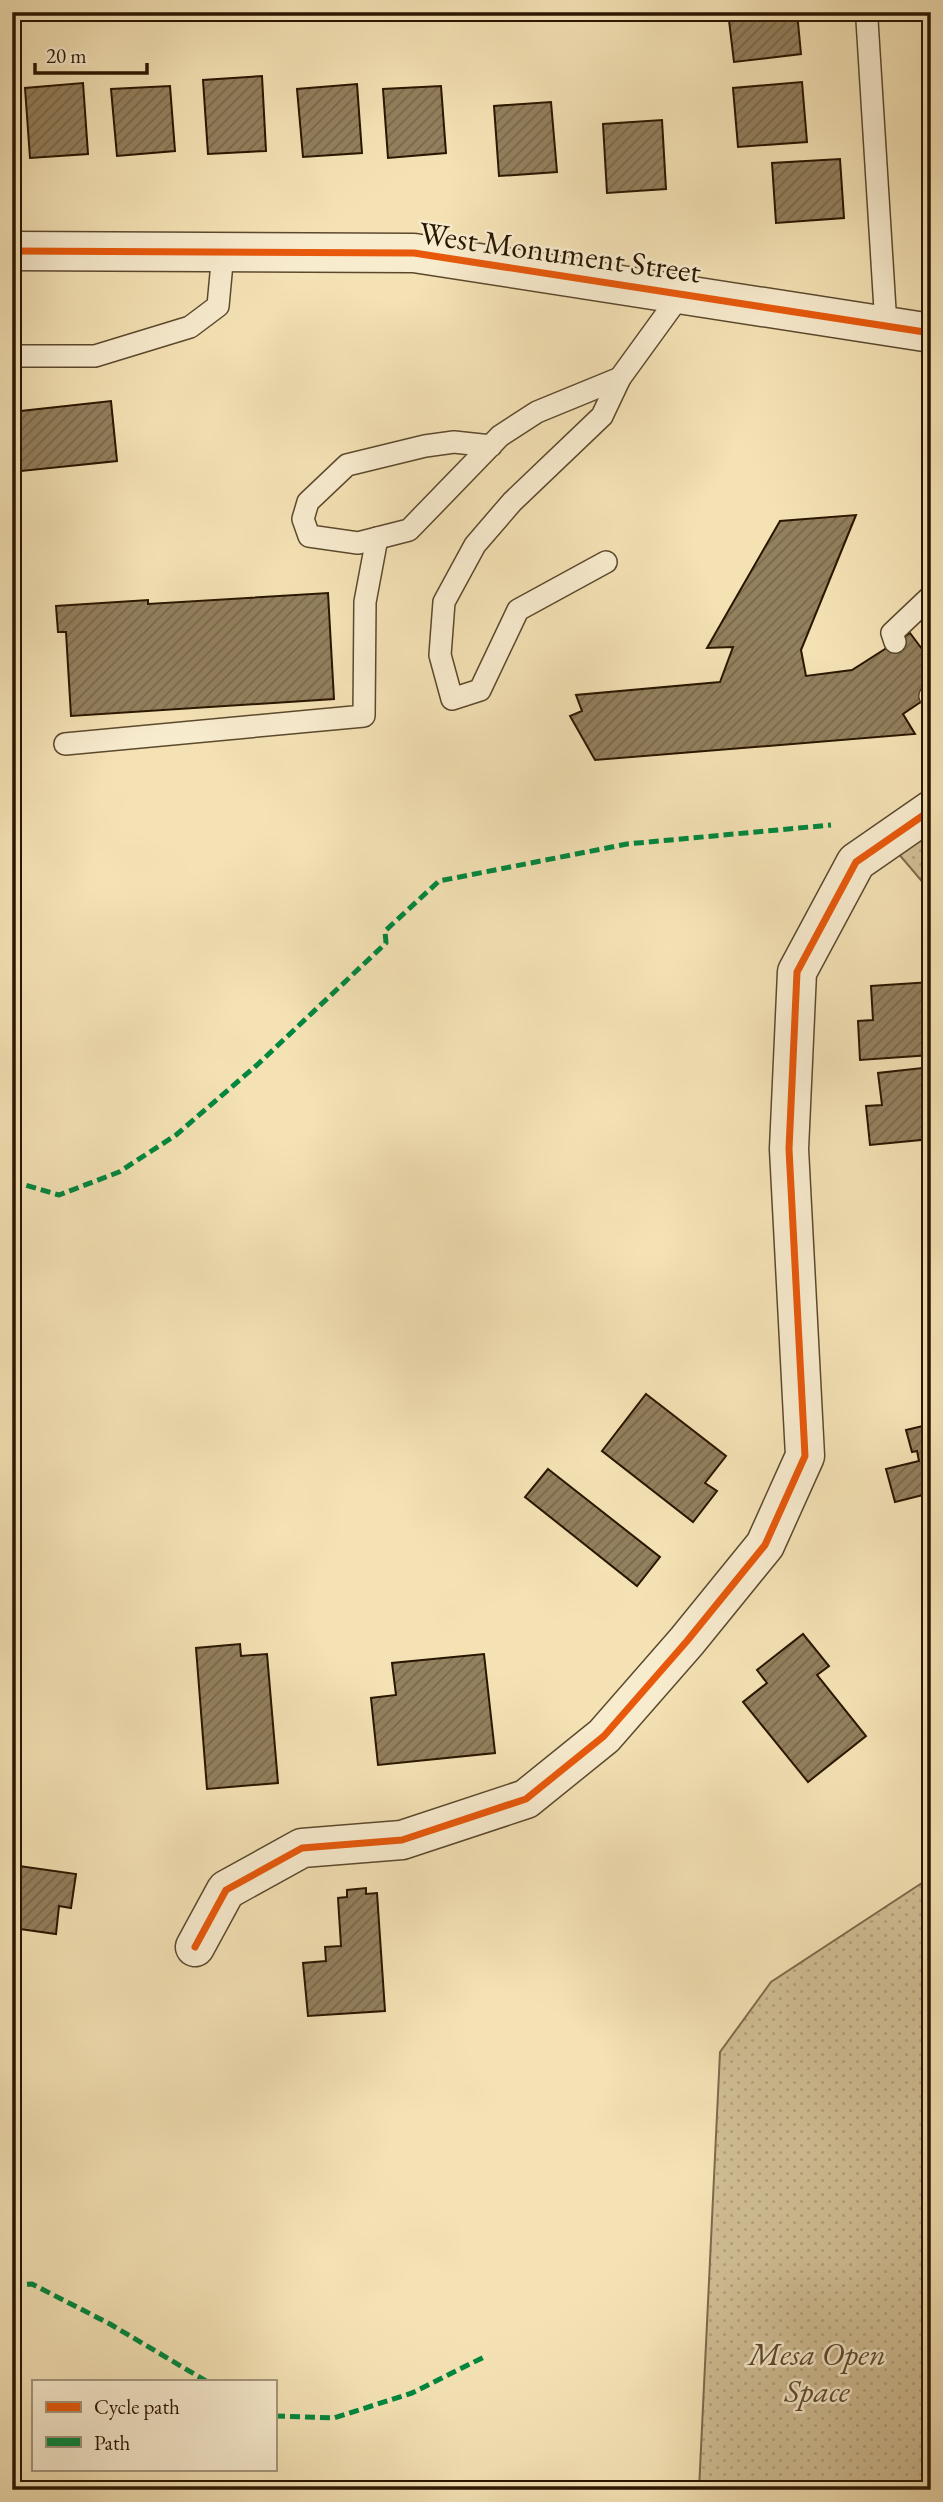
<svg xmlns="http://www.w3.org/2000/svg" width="943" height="2502" font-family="'EB Garamond',serif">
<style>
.park{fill:url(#park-dots);stroke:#7d6a4b;stroke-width:2}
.building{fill:url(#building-hatch);stroke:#291600;stroke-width:2}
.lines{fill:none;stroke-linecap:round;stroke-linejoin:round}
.service-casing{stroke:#5c492d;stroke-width:24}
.minor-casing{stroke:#5c492d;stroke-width:41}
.service{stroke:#f8eccf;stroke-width:21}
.minor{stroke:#f8eccf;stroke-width:38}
.quiet{stroke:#00873e;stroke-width:5;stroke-dasharray:10 5;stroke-linecap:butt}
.cycleway-casing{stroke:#f8eccf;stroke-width:11}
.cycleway{stroke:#e8590c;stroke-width:7}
.labels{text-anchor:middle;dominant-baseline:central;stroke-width:5;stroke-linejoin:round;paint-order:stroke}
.street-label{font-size:32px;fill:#291600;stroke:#f8eccf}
.park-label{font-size:32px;font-style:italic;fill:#5b492d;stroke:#f8eccf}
</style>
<defs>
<pattern id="park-dots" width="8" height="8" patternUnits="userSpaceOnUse" patternTransform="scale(1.75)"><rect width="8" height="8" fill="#d1bf96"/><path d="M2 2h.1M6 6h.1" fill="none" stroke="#b3a380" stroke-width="1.8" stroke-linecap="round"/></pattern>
<pattern id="building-hatch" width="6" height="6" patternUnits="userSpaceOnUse" patternTransform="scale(1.75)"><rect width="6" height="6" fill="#93805e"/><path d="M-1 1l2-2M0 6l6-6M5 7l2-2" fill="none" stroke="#78684b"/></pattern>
</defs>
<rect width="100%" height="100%" fill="#f4e2b5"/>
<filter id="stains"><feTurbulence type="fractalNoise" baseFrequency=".00286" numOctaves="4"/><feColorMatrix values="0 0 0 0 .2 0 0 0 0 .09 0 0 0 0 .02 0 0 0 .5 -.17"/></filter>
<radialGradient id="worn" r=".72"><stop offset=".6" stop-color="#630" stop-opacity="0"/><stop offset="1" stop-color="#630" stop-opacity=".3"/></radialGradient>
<g class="park">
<polygon points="931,837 931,892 891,845"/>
<polygon points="931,1877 931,2490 699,2490 720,2052 771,1982"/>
</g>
<g class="building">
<polygon points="728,12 797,12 801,54 734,62"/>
<polygon points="262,76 266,151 208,154 203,80"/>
<polygon points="802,82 807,142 738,147 733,88"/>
<polygon points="83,83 88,154 30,158 25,88"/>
<polygon points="357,84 362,153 303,157 297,89"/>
<polygon points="170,86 175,151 117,156 111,89"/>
<polygon points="441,86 446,153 388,158 383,89"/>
<polygon points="551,102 557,172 499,176 494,106"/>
<polygon points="662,120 666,189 607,193 603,124"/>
<polygon points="840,159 844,218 776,223 772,163"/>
<polygon points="111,401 117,461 12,472 12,412"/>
<polygon points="856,515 801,650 806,676 852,670 910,633 931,661 931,695 903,714 915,734 595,760 570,716 582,711 576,695 720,682 733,647 707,648 780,521"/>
<polygon points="328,593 334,699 71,716 66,632 58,632 56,606 148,600 148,604"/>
<polygon points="931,982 931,1055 860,1060 858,1021 873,1020 871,986"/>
<polygon points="931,1067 931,1139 870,1145 866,1106 882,1105 878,1073"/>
<polygon points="646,1394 726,1456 705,1483 717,1491 693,1522 602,1451"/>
<polygon points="931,1424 931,1493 895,1502 886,1469 919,1461 917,1451 912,1452 906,1430"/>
<polygon points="548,1469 660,1557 637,1586 525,1497"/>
<polygon points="803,1634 829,1666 817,1675 866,1736 808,1782 743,1702 767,1683 757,1670"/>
<polygon points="240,1644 241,1656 267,1654 278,1783 207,1789 196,1648"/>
<polygon points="484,1654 495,1753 378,1765 371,1698 396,1695 392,1663"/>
<polygon points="12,1865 76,1874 71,1908 59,1906 56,1934 12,1928"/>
<polygon points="366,1888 366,1894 377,1893 385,2011 308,2016 303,1963 326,1961 325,1947 341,1946 338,1898 347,1897 347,1890"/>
</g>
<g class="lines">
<defs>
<g id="service">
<polyline points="867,20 886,326"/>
<polyline points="12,356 95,356 190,327 218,306 223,252"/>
<polyline points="491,446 454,442 425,446 347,465 308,502 303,519 309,536 358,543 409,530 500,436 537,412 620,378 681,294"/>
<polyline points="606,562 518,610 480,690 452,699 440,655 444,602 475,545 512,502 602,416 620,378"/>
<polyline points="895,642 892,633 931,596"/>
<polyline points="930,696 931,697"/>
<polyline points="65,744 364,716 365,602 377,538"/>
</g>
<g id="minor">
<polyline points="12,251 414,253 931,333"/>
<polyline points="195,1947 226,1890 302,1848 402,1840 526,1799 604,1736 687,1641 765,1545 805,1456 789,1149 797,972 856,862 931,810"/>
</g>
</defs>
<use href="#service" class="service-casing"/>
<use href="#minor" class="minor-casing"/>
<use href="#service" class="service"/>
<use href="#minor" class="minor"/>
<g class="quiet">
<polyline points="12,1181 59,1195 119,1172 176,1135 257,1065 386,943 385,931 439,881 627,844 831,825"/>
<polyline points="12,2285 32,2284 110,2324 206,2381"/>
<polyline points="275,2416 334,2418 412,2393 484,2357"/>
</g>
<defs>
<g id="cycleway">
<polyline points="12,251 414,253 931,333"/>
<polyline points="195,1947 226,1890 302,1848 402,1840 526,1799 604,1736 687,1641 765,1545 805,1456 789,1149 797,972 856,862 931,810"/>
</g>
</defs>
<use href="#cycleway" class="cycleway-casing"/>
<use href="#cycleway" class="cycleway"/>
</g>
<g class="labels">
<g class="street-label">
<text transform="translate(560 252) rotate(8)">West Monument Street</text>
</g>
<g class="park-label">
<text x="817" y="2354">Mesa Open<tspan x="817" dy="37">Space</tspan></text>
</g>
</g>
<rect width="943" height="2502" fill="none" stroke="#f4e2b5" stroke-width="42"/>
<rect x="14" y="14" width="915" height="2474" fill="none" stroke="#291600" stroke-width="3.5"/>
<rect x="21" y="21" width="901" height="2460" fill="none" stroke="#291600" stroke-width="2"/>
<rect x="32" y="2380" width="245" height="91" fill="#f8eccf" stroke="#a5967c" stroke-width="2"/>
<rect x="46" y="2402" width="35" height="10" fill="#e8590c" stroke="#a5967c" stroke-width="2"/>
<text x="94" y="2414" font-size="21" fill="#291600">Cycle path</text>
<rect x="46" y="2437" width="35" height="10" fill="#00873e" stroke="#a5967c" stroke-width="2"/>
<text x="94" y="2450" font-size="21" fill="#291600">Path</text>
<path d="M35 63v10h112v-10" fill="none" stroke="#291600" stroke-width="3.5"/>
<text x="46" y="63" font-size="21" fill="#291600" stroke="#f8eccf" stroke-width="5" paint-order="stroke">20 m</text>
<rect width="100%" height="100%" filter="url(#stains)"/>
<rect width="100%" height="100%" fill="url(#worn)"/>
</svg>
